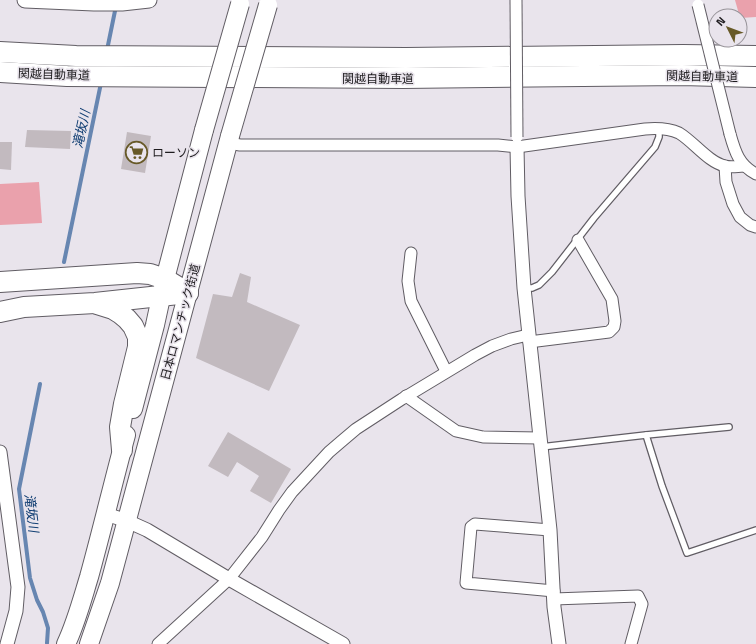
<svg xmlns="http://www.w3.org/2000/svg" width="756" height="644" font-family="'Titillium Web','Noto Sans JP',sans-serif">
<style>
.green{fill:#eaa1ac}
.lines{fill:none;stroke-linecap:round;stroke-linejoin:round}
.stream{stroke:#6786b1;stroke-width:4}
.building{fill:#c2babf}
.service-casing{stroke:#615d64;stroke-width:8}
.minor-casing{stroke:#615d64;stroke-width:13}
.tertiary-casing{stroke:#615d64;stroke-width:15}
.secondary-casing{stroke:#615d64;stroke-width:17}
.trunk-casing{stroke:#615d64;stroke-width:20}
.motorway-casing{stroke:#615d64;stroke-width:22}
.service{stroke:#fff;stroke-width:5.5}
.minor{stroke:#fff;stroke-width:11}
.tertiary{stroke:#fff;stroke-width:13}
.secondary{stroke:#fff;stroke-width:15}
.trunk{stroke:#fff;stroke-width:18}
.motorway{stroke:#fff;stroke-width:20}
.minor-bridge-casing{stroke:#615d64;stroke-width:13;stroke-linecap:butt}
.trunk-bridge-casing{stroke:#615d64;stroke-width:20;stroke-linecap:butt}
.minor-bridge{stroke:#fff;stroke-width:11}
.trunk-bridge{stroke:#fff;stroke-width:18}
.labels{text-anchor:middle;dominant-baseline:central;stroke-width:3;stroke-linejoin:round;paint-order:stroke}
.street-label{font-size:12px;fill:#1e1c1f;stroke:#e9e4ec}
.poi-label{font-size:12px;fill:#1e1c1f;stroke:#e9e4ec;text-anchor:start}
.water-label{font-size:13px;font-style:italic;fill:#0e3c71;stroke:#e9e4ec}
</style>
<rect width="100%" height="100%" fill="#e9e4ec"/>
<g class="green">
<polygon points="735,0 756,0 756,17 740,18"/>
<polygon points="39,182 42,223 0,225 0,184"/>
</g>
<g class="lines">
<g class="stream">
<polyline points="107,50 116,6"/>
<polyline points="64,262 101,83"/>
<polyline points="40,384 19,489 30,578 37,600 43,612 48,628 47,643"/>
</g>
</g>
<g class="building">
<polygon points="27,130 71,131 70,149 25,147"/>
<polygon points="127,132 151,136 145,173 121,169"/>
<polygon points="0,142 12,142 11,170 0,169"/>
<polygon points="240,273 251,277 247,302 300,325 269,391 196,358 213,294 232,297"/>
<polygon points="228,432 291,469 271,503 250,491 259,476 237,462 228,477 208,466"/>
</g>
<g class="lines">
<defs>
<g id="service">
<polyline points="524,288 532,288 539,285 552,272 594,218 655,147 659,137 659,128"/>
<polyline points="646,435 662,486 687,553 756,530"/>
<polyline points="541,447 646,435 729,427"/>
</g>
<g id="minor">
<path d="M730 134C735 152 739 165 756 174"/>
<path d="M228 143 240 145H498L517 147 645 129C657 128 668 128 679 133 694 142 708 162 725 166 731 168 738 166 744 166"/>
<polyline points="725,166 726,182 733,204 740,217 750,225 756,227"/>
<polyline points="411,253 408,281 411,301 446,371"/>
<polyline points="529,342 609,332 614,327 615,321 612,299 578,240"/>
<polyline points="406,396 456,431 483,437 540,438"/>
<polyline points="550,530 475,524 471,527 466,583 554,591"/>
<polyline points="554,599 638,596 642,604 631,644"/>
<polyline points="158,644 229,579 262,537 279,510 292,492 329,452 343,440 356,429 402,399 475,355 492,346 511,339 528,335"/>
</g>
<g id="tertiary">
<polyline points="517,147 518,196 524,288 550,530 554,607 559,644"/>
<polyline points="0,452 18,587 16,611 7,644"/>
<polyline points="106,514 127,521 147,530 229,579 343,644"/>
</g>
<polyline id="secondary" points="25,0 94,3 122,3 149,0"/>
<g id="trunk">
<polyline points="133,409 155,325 165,279 204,130"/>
<path d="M66 644C76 623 82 600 89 577 102 530 113 483 126 435"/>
<polyline points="89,644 110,583 230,136"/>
</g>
<g id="motorway">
<polyline points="0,52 76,56 406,58 683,55 756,56"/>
<polyline points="0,72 67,76 403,78 682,75 756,77"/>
<polyline points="0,282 137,273 150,274 165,279 188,293"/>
<polyline points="97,304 113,309 121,314 127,319 133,326 138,337 138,347 124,404 120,427 122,450"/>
<polyline points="0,312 24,307 95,303 188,293"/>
</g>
</defs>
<use href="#service" class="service-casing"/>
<use href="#minor" class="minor-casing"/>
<use href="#tertiary" class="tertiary-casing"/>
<use href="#secondary" class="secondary-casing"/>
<use href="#trunk" class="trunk-casing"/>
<use href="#motorway" class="motorway-casing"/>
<use href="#service" class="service"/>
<use href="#minor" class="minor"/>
<use href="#tertiary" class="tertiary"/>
<use href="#secondary" class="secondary"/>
<use href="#trunk" class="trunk"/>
<use href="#motorway" class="motorway"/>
<defs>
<g id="minor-bridge">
<polyline points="516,0 517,137"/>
<polyline points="698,5 730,134"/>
</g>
<g id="trunk-bridge">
<polyline points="204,130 240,4"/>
<polyline points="230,136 268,5"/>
</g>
</defs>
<use href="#minor-bridge" class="minor-bridge-casing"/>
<use href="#trunk-bridge" class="trunk-bridge-casing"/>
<use href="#minor-bridge" class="minor-bridge"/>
<use href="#trunk-bridge" class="trunk-bridge"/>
</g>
<defs>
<symbol id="supermarket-ring" viewBox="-11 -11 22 22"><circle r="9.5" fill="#e9e4ec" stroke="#675927" stroke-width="1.5"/><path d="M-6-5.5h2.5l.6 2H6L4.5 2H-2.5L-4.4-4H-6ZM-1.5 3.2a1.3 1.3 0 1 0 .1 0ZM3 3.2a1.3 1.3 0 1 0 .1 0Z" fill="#675927"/></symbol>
</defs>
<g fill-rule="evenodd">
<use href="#supermarket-ring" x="124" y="140" width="25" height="25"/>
</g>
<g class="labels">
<g class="street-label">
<text transform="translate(54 74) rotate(2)">関越自動車道</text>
<text transform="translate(702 76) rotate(1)">関越自動車道</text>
<text x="378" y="78">関越自動車道</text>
<text transform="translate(180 322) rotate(-75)">日本ロマンチック街道</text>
</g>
<g class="poi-label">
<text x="152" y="152">ローソン</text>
</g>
<g class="water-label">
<text transform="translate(81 129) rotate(-78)">滝坂川</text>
<text transform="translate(32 513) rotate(83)">滝坂川</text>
</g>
</g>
<g transform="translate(728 28) rotate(312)"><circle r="19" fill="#e9e4ec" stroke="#98949a"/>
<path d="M0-3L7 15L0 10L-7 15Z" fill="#675927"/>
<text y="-6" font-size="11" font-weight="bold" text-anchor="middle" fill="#1e1c1f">N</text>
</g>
</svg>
